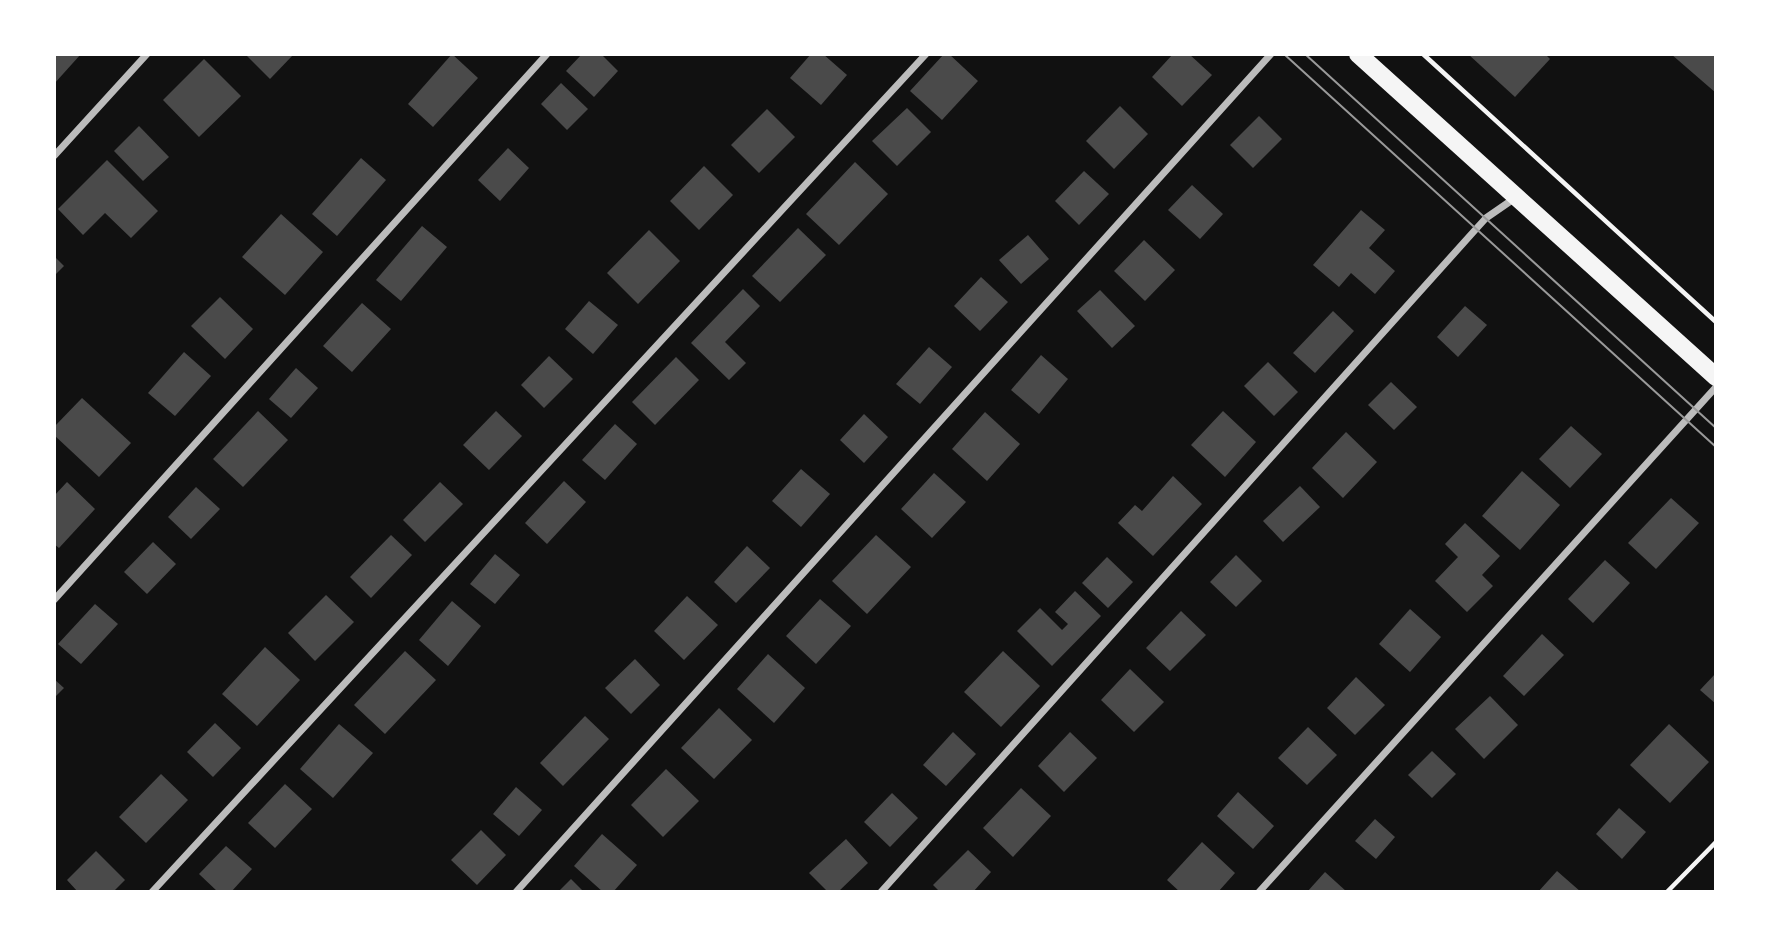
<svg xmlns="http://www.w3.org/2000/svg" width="1770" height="946" font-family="Mulish,sans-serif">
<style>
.building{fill:#4a4a4a}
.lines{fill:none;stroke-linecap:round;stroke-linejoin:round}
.path{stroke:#f5f5f5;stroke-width:4.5}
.minor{stroke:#bcbcbc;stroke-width:7}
.primary{stroke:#f5f5f5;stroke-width:18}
.tram{stroke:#9a9a9a;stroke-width:2}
</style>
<rect width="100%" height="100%" fill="#111"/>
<g class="building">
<polygon points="54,54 81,54 54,84"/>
<polygon points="245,54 294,54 270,79"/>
<polygon points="452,54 478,78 433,127 408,104"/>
<polygon points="582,54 601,54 618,71 594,97 566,71"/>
<polygon points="811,54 823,54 847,75 821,105 790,78"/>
<polygon points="944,54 949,54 978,81 942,120 910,91"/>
<polygon points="1173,54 1189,54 1212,75 1182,106 1152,77"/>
<polygon points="1468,54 1545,54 1550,59 1515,97"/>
<polygon points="1671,54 1716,54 1716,93"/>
<polygon points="204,59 241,96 199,137 163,100"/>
<polygon points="561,83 588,109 567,130 541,104"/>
<polygon points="1120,106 1148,134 1114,169 1086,141"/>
<polygon points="907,108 931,132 897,166 872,141"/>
<polygon points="767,109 795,137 759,173 731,145"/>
<polygon points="1259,116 1282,139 1253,168 1230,145"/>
<polygon points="139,126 169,157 143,181 114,151"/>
<polygon points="508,148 529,168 500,201 478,180"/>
<polygon points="361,158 386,180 337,236 312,214"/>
<polygon points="107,160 158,211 131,238 105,213 83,235 58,209"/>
<polygon points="855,162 888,194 839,245 806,214"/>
<polygon points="704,166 733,195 699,230 670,201"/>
<polygon points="1084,171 1109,194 1079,225 1055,201"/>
<polygon points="1192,185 1223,214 1200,239 1168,210"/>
<polygon points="1361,210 1385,230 1369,248 1395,271 1375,294 1351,273 1339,287 1313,265"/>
<polygon points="281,214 323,252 285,295 242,257"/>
<polygon points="422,226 447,247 401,301 376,280"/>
<polygon points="798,228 826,255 780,302 752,276"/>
<polygon points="649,230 680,261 638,304 607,273"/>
<polygon points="1028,235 1049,259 1021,284 999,260"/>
<polygon points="1144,240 1175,270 1145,301 1114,271"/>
<polygon points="54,256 64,266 54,276"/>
<polygon points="981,277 1008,302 980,331 954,306"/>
<polygon points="743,289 760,306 725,342 746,363 729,380 691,343"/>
<polygon points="1100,290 1135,326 1112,348 1077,311"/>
<polygon points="220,297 253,329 225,359 191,326"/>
<polygon points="589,301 618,325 593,354 565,329"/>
<polygon points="362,303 391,329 352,372 323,346"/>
<polygon points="1465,306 1487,325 1458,357 1437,337"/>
<polygon points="1333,311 1354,331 1315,373 1293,353"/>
<polygon points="929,347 952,367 920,404 896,384"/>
<polygon points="184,352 211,376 175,416 148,393"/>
<polygon points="1041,355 1068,379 1039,414 1011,390"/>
<polygon points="549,356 573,379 544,408 521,385"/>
<polygon points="676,357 699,380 655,425 632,402"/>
<polygon points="1268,362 1298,392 1274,416 1244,386"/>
<polygon points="296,368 318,388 291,418 269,399"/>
<polygon points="1391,382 1417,407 1394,430 1368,405"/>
<polygon points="82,398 131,443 99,477 54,435 54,427"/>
<polygon points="258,411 288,440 243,487 213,459"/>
<polygon points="496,411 522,436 489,470 463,445"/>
<polygon points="1223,411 1256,442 1225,477 1191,445"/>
<polygon points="985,412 1020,444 987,481 952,449"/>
<polygon points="864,414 888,437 864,463 840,440"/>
<polygon points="615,424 637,444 605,480 582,460"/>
<polygon points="1571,426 1602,454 1570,488 1539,459"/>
<polygon points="1346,432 1377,462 1343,498 1312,468"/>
<polygon points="801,469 830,494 801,527 772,501"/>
<polygon points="1522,471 1560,505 1520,550 1482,516"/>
<polygon points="934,473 966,502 932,538 901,509"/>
<polygon points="1173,476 1202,504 1153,556 1118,523 1135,505 1142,511"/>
<polygon points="564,481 586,502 547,544 525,523"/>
<polygon points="67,482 95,509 59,548 54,544 54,496"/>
<polygon points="440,482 463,504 425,542 403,520"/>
<polygon points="1300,486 1320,507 1283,542 1263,521"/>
<polygon points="196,487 220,509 191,539 168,517"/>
<polygon points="1671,498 1699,523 1656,569 1628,543"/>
<polygon points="1465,523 1500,556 1482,575 1493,586 1467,612 1435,581 1458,557 1445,544"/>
<polygon points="391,535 412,555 371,598 350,577"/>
<polygon points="876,535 911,567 867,614 832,581"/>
<polygon points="153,542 176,564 147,594 124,572"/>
<polygon points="747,546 770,568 736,603 714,582"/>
<polygon points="495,554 520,575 495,604 470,584"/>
<polygon points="1236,555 1262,581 1236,607 1210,582"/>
<polygon points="1107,557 1133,582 1108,608 1082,583"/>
<polygon points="1605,560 1630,583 1593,623 1568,599"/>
<polygon points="1075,591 1101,616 1052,666 1017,631 1040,608 1062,630 1068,624 1055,612"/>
<polygon points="326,595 354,622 315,661 288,633"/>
<polygon points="687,596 718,625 684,660 654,631"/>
<polygon points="820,599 851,626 816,664 786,636"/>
<polygon points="452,601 481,626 448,666 419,640"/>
<polygon points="95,604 118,624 81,664 58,644"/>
<polygon points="1410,609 1441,637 1410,672 1379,644"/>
<polygon points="1181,611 1206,635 1170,671 1146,648"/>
<polygon points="1542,634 1564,655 1524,696 1503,676"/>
<polygon points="265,647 300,680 257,726 222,694"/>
<polygon points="405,651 436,680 385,734 354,705"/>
<polygon points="1003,651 1040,686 1001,727 964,692"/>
<polygon points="768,654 805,688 774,723 737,689"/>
<polygon points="635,659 660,685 631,714 605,688"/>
<polygon points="1130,669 1164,702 1134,732 1101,700"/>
<polygon points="1716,673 1716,704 1700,690"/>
<polygon points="1356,677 1385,705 1355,735 1327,708"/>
<polygon points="54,679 64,688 54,698"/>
<polygon points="1490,696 1518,725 1484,759 1455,729"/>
<polygon points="719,708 752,740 714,779 681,748"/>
<polygon points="585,716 609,739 563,786 540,763"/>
<polygon points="215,723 241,748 213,777 187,752"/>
<polygon points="339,724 373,753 333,798 300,769"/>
<polygon points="1669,724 1709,762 1670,803 1630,765"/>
<polygon points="1308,727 1337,755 1307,785 1278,758"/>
<polygon points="953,732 976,754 946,786 923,765"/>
<polygon points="1070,732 1097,758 1064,792 1038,766"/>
<polygon points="1432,751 1456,774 1432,798 1408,775"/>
<polygon points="666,769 699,801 663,837 631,805"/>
<polygon points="161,774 188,800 146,843 119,817"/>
<polygon points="285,784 312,809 275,848 248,823"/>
<polygon points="516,787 542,810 519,836 493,814"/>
<polygon points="1021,788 1051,816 1013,857 983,828"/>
<polygon points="1238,792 1274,826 1253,849 1217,816"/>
<polygon points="892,793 918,818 890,847 864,822"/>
<polygon points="1619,808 1646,832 1622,859 1596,834"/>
<polygon points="1375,819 1395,837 1376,859 1355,841"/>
<polygon points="481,830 506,855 477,885 451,860"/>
<polygon points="602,834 637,865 613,892 603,892 574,866"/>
<polygon points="846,839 868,863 838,892 828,892 809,873"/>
<polygon points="1202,842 1235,873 1218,892 1180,892 1167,880"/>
<polygon points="226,846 252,869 231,892 218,892 199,874"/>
<polygon points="968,850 991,872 973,892 940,892 933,885"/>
<polygon points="96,851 125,880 113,892 78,892 67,880"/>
<polygon points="1557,871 1581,892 1538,892"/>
<polygon points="1325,872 1347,892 1307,892"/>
<polygon points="571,879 584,892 558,892"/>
</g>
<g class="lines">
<g class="path">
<polyline points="1423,54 1716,322"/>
<polyline points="1667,892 1716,842"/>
</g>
<g class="minor">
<polyline points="54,156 147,54"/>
<polyline points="54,600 547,54"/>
<polyline points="152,892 926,54"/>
<polyline points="516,892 1271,54"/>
<polyline points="881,892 1476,229 1486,218 1515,198"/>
<polyline points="1259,892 1716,387"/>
</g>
<polyline class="primary" points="1358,54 1716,377"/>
<g class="tram">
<polyline points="1284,54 1716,447"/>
<polyline points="1305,54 1716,428"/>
</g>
</g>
<rect width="1770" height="946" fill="none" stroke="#ffffff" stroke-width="112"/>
</svg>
